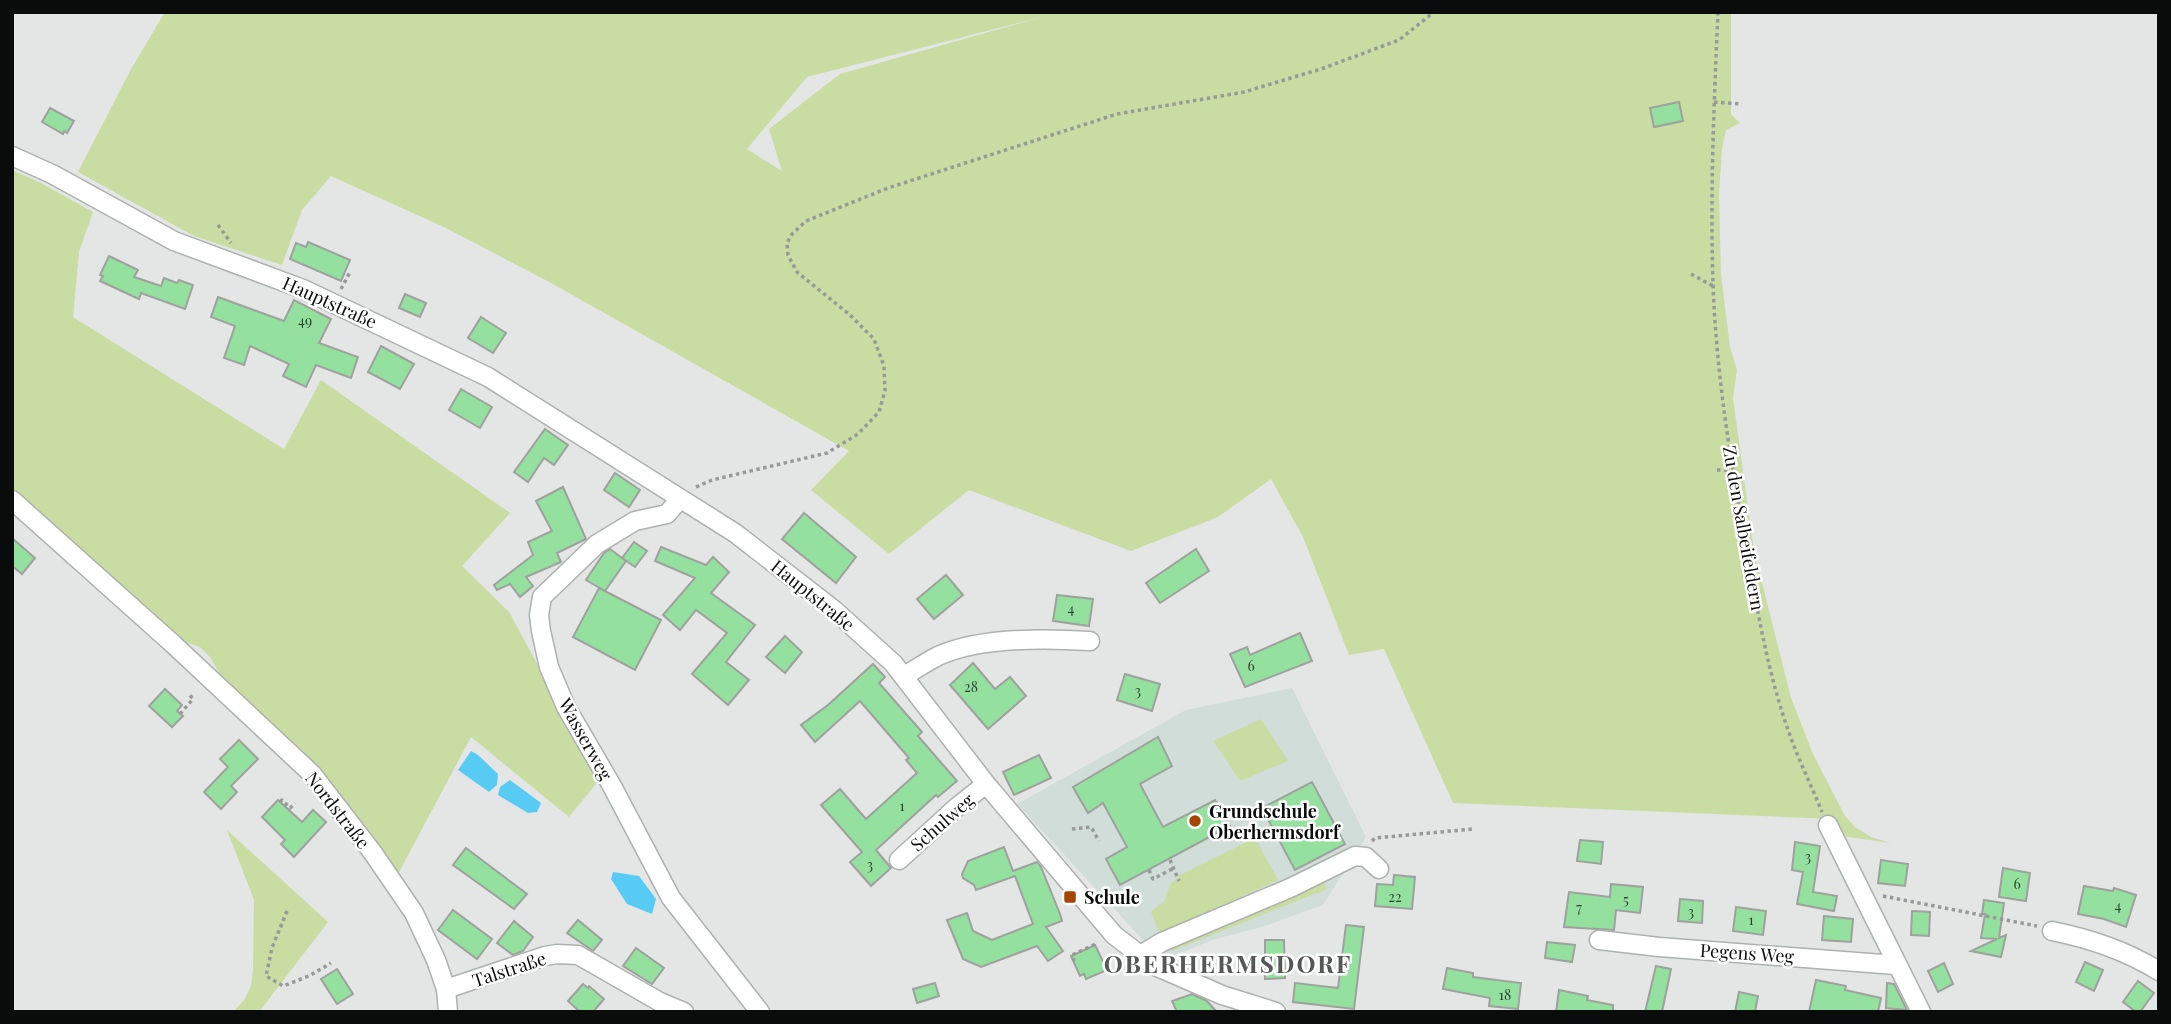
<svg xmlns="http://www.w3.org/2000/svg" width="2171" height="1024" font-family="'Playfair Display',serif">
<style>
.built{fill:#d0ddd9}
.green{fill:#c9dca2;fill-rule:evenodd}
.water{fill:#58cbf4}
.building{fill:#94e19f;stroke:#9ea19e;stroke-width:2}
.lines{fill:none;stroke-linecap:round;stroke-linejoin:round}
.minor-casing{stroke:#adb1af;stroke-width:21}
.path{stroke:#989a99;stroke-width:3.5;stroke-dasharray:3.5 3.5;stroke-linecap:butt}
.minor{stroke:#fff;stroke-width:18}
.poi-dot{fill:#a64401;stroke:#fff;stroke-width:2.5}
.labels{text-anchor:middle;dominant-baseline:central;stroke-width:5;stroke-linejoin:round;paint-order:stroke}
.number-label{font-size:14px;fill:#2c4030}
.street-label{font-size:18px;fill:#0a0b0b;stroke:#fff}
.poi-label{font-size:18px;font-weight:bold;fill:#0a0b0b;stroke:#fff;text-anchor:start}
.district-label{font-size:24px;font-weight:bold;letter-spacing:2px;fill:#545756;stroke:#fff}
</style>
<rect width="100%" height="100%" fill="#e3e6e5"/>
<polygon class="built" points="1292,688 1366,837 1323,905 1262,927 1215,939 1168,958 1145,942 1017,804 1186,710"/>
<g class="green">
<path d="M165 12H1731V114L1740 123 1726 130 1722 148 1719 195 1721 274 1730 347 1737 370 1733 398 1754 551 1791 698 1813 754 1845 816 1855 827 1871 837 1890 843 1842 836 1833 819 1453 803 1384 649 1349 655 1303 537 1271 479 1218 517 1131 551 969 490 889 554 811 490 849 451 553 284 446 228 331 176 302 210 282 265 194 236 78 172 130 71ZM1049 15 840 74 769 129 782 171 747 149 807 77Z"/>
<polygon points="12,170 41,183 93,212 79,252 73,317 284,449 321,380 510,513 462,566 509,612 600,779 569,817 471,737 398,874 348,806 314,765 228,688 210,657 200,647 180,640 47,523 12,488"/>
<polygon points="1261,719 1288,761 1240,781 1213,741"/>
<polygon points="227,830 328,922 259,1012 233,1012 244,1000 251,986 253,970 254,900"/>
<polygon points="1255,838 1278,880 1222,906 1216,912 1160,935 1151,912 1165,900 1170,885 1180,875"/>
<polygon points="1324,882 1327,889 1172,951 1169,944"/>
</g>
<g class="water">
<polygon points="471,751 478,755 498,774 497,785 489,792 458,770"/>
<polygon points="510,780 541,803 537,812 528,813 498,795 500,787"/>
<polygon points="613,872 639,876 656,899 652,914 627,904 611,879"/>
</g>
<g class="building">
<polygon points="1679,102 1683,121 1654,127 1650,108"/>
<polygon points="50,108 74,121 67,133 64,131 63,134 42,122"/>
<polygon points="308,242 350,260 341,281 290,259 296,243 306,247"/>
<polygon points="109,256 138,270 134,277 161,286 164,278 177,283 179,280 193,285 185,309 141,293 139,299 100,281 103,276 100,275"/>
<polygon points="405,294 426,303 420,317 399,308"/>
<polygon points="218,297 284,321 294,300 331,319 319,343 358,357 351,378 316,365 306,387 283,376 289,364 250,346 244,365 224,358 235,326 211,317"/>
<polygon points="481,317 506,333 493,353 468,338"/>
<polygon points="381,346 414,364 400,389 368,372"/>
<polygon points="461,389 492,407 480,428 449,410"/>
<polygon points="545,429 568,445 554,465 544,458 528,482 514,472"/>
<polygon points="615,473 640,490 629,507 604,490"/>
<polygon points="563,487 586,539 557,553 561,562 526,577 533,586 520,597 510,584 497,590 494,585 533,555 528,542 552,531 536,501"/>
<polygon points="804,513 856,557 836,583 782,539"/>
<polygon points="12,538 35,558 22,574 12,566"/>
<polygon points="634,542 647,551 635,567 622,558"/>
<polygon points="661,547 706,565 713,557 729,572 711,593 755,625 726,662 749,680 728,705 692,674 727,633 696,610 680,630 663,615 695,578 655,561"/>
<polygon points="610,549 626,561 605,591 586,580 604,553"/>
<polygon points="1196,549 1209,571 1160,603 1146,583"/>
<polygon points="946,575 963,595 934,619 917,599"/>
<polygon points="599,588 661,620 635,670 573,637"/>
<polygon points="1057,595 1093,599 1089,626 1053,621"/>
<polygon points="1300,633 1312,661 1245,687 1230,654 1247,647 1250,655"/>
<polygon points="785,636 802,652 785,673 766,657"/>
<polygon points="973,663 995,689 1010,677 1026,696 988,729 950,685"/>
<polygon points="873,664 885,677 879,683 922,732 918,736 957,781 938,797 936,795 876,850 891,868 871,886 850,862 862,852 821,805 840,789 866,819 917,773 906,760 909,758 860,701 815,742 801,725 828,705"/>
<polygon points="1125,674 1160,684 1152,711 1117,700"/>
<polygon points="165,689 182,705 177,711 183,716 172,727 149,706"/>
<polygon points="1158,737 1172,766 1140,784 1163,827 1215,800 1230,826 1120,885 1106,859 1127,847 1103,803 1088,813 1073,787"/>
<polygon points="239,740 258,759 231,786 237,792 221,809 204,792 228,767 220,759"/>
<polygon points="1039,755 1051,778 1014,795 1003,772"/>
<polygon points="1312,782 1345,844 1295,870 1262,808"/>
<polygon points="278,800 302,822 313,810 326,822 294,857 281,844 285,840 262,817"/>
<polygon points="1580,840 1603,842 1601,864 1577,861"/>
<polygon points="1795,842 1820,846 1813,892 1837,896 1834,911 1797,904 1803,872 1792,870"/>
<polygon points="1004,847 1013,871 1037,862 1041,867 1060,914 1062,921 1046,927 1063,951 1048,961 1037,946 981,967 963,959 947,920 967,913 973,931 992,940 1033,924 1015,876 976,890 974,885 963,878 962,874 968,861"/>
<polygon points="466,848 527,894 514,909 453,865"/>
<polygon points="1881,860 1908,864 1905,886 1878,883"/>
<polygon points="2003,868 2030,873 2026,901 1999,897"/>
<polygon points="1394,875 1415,877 1412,909 1375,906 1377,884 1393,885"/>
<polygon points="1611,884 1643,887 1640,913 1616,910 1614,930 1564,927 1569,892 1610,897"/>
<polygon points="2084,886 2113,891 2114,888 2136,895 2126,927 2104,919 2078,914"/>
<polygon points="1680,899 1703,901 1702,923 1678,921"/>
<polygon points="1984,900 2004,903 1999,938 2006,935 2001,957 1971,951 1997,939 1981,938 1985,914 1982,914"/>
<polygon points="1736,907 1766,911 1763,935 1733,931"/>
<polygon points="453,910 492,939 477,959 438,930"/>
<polygon points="1912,911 1930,912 1929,936 1911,935"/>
<polygon points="1824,916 1853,919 1851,942 1822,940"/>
<polygon points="578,920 602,940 593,951 567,933"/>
<polygon points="514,921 533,937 523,951 513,955 497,943"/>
<polygon points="1346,925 1364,927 1354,1009 1293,1002 1295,983 1338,988"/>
<polygon points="1265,940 1284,940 1285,978 1265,979"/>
<polygon points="1547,942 1575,945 1572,962 1545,958"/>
<polygon points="1095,945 1107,970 1086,979 1084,974 1080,976 1071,956"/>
<polygon points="636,948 664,968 652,984 623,966"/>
<polygon points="2085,962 2103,970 2094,991 2076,982"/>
<polygon points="1944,963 1953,984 1938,992 1928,971"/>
<polygon points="1656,966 1671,969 1662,1012 1645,1012"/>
<polygon points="1447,968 1473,973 1473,977 1521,983 1518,1009 1489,1006 1490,998 1443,989"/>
<polygon points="337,969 353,994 337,1004 321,979"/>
<polygon points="1816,980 1846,986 1845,990 1881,998 1878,1012 1809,1012"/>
<polygon points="2138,981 2154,993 2140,1012 2136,1012 2123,1002"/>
<polygon points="935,983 939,996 917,1003 913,989"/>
<polygon points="1887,983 1894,984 1907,1010 1886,1008"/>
<polygon points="583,984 588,988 589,986 604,999 593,1012 580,1012 568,1001"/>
<polygon points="1559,990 1588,996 1587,1000 1613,1005 1613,1012 1556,1012"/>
<polygon points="1739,992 1758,996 1755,1012 1735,1012"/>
<polygon points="1192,994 1207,1001 1217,1012 1177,1012 1172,1001"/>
</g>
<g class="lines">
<defs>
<g id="minor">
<polyline points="12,156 52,174 174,241 303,289 488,377 735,533 833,609 893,663 986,784 1114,935 1153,965 1222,995 1276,1012"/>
<polyline points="12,500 173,644 312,774 373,853 414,913 436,960 446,989 448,1012"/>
<polyline points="679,500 667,514 635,521 597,544 542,597 539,615 541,631 549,667 566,707 612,786 671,898 760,1012"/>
<path d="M904 676C915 670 926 662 938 656 980 637 1044 638 1090 641"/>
<polyline points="1828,825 1921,1012"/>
<polyline points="899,860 957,807 986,784"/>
<path d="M2052 931C2091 939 2124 950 2159 971"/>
<polyline points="1599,940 1659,947 1896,965"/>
<polyline points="1139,956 1162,942 1290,888 1355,856 1366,857 1379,869"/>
<polyline points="446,989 545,956 557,954 578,955 660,1002 684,1012"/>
</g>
</defs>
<use href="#minor" class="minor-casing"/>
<g class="path">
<path d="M1718 12C1714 103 1710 193 1713 283 1716 373 1731 464 1747 552 1758 614 1769 679 1791 738 1800 763 1812 787 1822 812"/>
<polyline points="1714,102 1742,104"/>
<polyline points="218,225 231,243"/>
<polyline points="1691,274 1713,286"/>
<polyline points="341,289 350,272"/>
<polyline points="1717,470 1733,470"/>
<polyline points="696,487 712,480 827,453 858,434 879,412 885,391 884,366 874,339 850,315 797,272 788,255 787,243 792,234 806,221 888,188 1117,114 1244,92 1321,69 1399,40 1434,12"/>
<polyline points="180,714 193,699 189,694"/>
<polyline points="280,802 282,800 290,808 295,803"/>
<polyline points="1072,829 1091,827 1099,841"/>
<polyline points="1372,841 1375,838 1473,829"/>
<polyline points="1170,860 1179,881"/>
<polyline points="1149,870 1153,879 1174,868"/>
<polyline points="1883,896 2037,926"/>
<polyline points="287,911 272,948 266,976 283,986 309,976 331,963"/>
<polyline points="1074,961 1072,955 1098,943"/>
</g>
<use href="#minor" class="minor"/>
</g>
<g class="poi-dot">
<circle cx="1195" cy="821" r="7"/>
<rect x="1063" y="890" width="14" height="14" rx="3.5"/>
</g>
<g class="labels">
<g class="number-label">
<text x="305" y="320">49</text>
<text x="1071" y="608">4</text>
<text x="1251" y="665">6</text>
<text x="971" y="686">28</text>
<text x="1138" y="690">3</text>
<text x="902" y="805">1</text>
<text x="1808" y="856">3</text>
<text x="870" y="864">3</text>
<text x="2017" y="883">6</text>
<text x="1395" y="896">22</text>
<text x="1626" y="899">5</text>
<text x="2118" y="905">4</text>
<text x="1579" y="907">7</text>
<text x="1691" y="911">3</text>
<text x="1751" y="919">1</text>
<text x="1505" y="994">18</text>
</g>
<g class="street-label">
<text transform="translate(330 302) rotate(24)">Hauptstraße</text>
<text transform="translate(1744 528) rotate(80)">Zu den Salbeifeldern</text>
<text transform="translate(813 595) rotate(39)">Hauptstraße</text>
<text transform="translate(586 739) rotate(61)">Wasserweg</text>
<text transform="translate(338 810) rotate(52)">Nordstraße</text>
<text transform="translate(942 822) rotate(-41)">Schulweg</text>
<text transform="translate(1747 953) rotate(4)">Pegens Weg</text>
<text transform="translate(509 969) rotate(-18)">Talstraße</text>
</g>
<g class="poi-label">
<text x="1209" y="811">Grundschule<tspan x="1209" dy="21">Oberhermsdorf</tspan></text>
<text x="1084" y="897">Schule</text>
</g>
<g class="district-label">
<text x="1228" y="963">OBERHERMSDORF</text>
</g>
</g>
<rect width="2171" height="1024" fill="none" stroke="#0a0b0b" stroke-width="28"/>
</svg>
